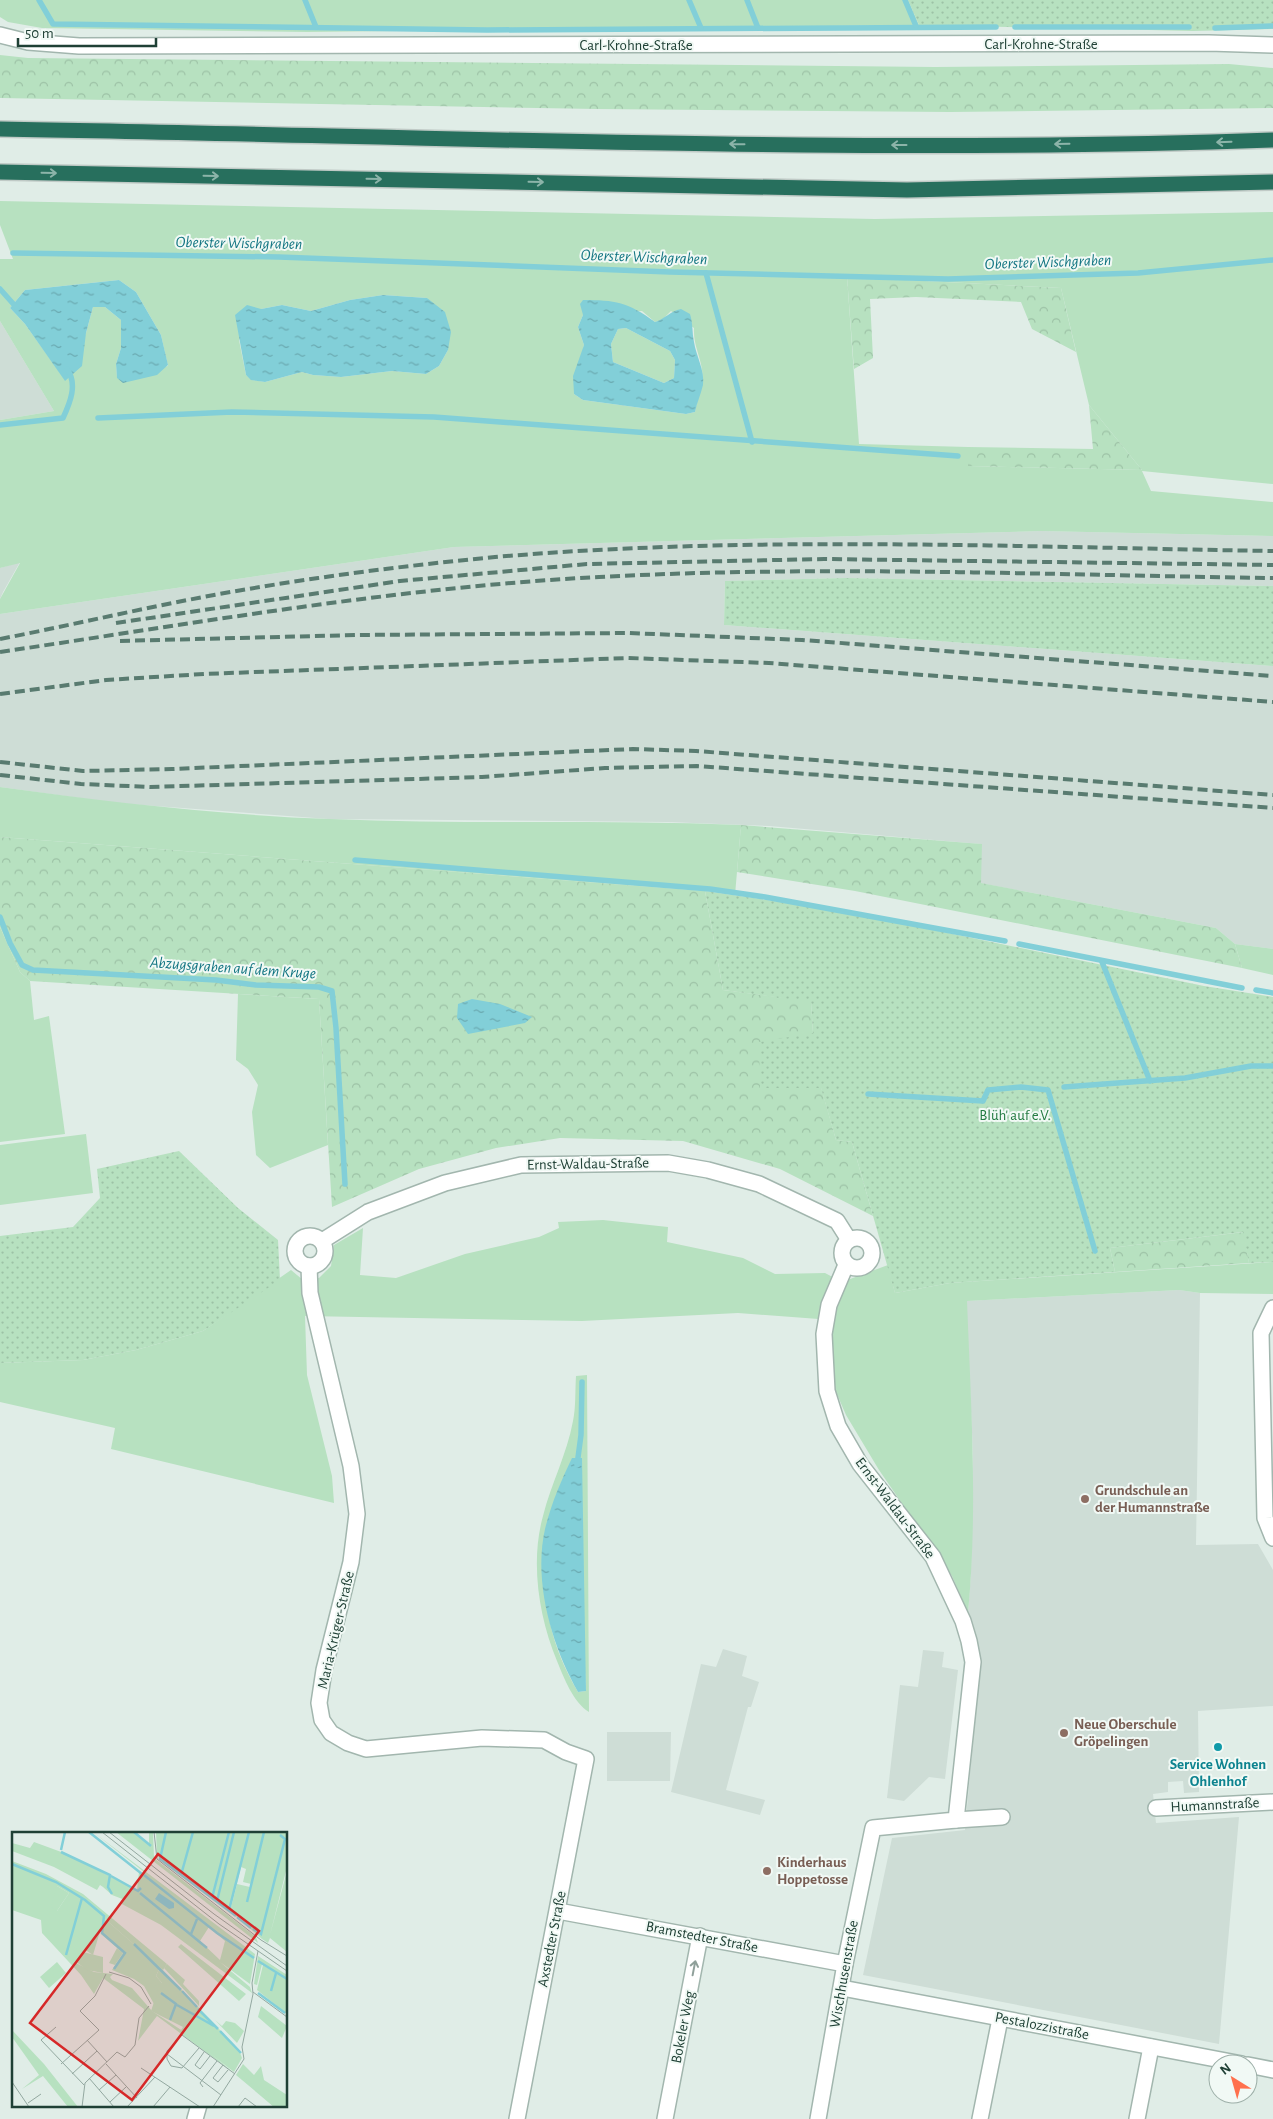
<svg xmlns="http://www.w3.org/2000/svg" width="1273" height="2119" font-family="'Alegreya Sans',sans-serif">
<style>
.built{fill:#ceddd6}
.green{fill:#b7e1c0;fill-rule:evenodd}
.forest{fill:url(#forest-crowns)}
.garden{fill:url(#garden-dots)}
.water{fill:url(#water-ripples);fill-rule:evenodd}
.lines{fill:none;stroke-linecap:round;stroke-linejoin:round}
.stream{stroke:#82cfd8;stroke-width:5.5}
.minor-casing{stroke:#a2b6ae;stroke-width:18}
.highway-casing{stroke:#c0cac6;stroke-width:18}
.minor{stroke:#fff;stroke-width:15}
.highway{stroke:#276f5d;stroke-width:15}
.rail{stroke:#597b70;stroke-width:4;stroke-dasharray:10 5;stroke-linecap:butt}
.oneway{stroke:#8cb4a9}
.oneway2{stroke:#8fa09a}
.education-dot{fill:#8d6e63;stroke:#f1f9f5;stroke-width:2}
.culture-dot{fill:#0f9aa8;stroke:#f1f9f5;stroke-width:2}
.labels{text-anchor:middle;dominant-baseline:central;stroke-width:4;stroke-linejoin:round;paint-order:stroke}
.street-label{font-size:15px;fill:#1f4035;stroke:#f1f9f5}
.park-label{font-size:15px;fill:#247b42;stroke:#f1f9f5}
.education-label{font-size:15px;font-weight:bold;fill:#785e54;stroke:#f1f9f5;text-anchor:start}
.culture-label{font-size:15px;font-weight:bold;fill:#0d838f;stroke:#f1f9f5}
.water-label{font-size:16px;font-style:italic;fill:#127582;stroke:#f1f9f5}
.inset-river{fill:none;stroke:#82cfd8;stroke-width:2.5}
.inset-road{fill:none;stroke:#93a8a0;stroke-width:1}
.view{fill:#d62828;fill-opacity:0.15;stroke:#d62828;stroke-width:2.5}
.inset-edge{fill:none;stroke:#1f4035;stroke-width:2.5}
</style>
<defs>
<pattern id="forest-crowns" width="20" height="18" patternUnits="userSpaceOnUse" patternTransform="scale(1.25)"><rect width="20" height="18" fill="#b7e1c0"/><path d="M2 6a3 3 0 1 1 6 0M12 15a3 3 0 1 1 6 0" fill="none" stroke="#9dc2a6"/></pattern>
<pattern id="garden-dots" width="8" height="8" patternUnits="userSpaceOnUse" patternTransform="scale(1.25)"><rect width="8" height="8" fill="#b7e1c0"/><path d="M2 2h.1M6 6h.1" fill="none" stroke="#9dc2a6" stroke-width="1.8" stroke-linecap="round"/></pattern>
<pattern id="water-ripples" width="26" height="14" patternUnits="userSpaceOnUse" patternTransform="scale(1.25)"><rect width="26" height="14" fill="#82cfd8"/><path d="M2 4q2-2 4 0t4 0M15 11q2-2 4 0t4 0" fill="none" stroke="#6aa9b0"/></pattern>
</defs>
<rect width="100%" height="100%" fill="#e0ede7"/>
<g class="built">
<polygon points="0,321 54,411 0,420"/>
<polygon points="1041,531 1273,536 1273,586 846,578 725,581 724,625 1273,666 1273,949 1235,944 1216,928 980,883 981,844 769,826 668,822 329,819 115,803 0,787 0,614 454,547"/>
<polygon points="20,562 3,592 0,599 0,568"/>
<polygon points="1179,1290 1200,1293 1196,1545 1258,1544 1273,1570 1273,1706 1198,1711 1199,1792 1184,1793 1183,1781 1168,1782 1168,1792 1153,1794 1156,1823 1239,1817 1219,2044 863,1975 892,1838 965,1830 980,1661 968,1613 971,1573 973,1454 966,1301"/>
<polygon points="723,1649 747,1656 742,1676 759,1682 751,1707 748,1707 726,1790 765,1800 760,1815 671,1792 701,1664 716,1667"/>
<polygon points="923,1650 944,1652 942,1667 958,1670 945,1779 929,1777 904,1801 887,1798 900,1685 918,1687"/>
<polygon points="607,1732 671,1732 670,1781 607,1781"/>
</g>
<g class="green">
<polygon points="0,0 908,0 919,25 307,32 42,28 8,22 0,17"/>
<path d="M0 201 875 219 1273 212V484L1142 471 1151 491 1273 502V536L1041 531 454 547 0 614V599L20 563 0 568V420L54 411 0 321V259H13L0 225ZM847 277 1061 288 1089 405 1142 470 969 466 968 447 859 444ZM119 280 136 292 161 335 168 366 117 377 116 364 121 348V320L105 307H93L86 333 65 380 25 324 10 308 25 290ZM383 295 427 298 448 350 439 366 426 374 392 371 341 377 313 375 302 372 265 382 252 380 246 375 239 340 261 309 282 305 311 311 350 300ZM642 311 655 322 662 320 671 311 694 328C693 344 700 355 702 370 704 385 697 398 695 412L686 414 583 400 574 394 584 345 578 327 583 315Z"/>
<polygon points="626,328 670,351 675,360 674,378 664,383 613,362 611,344 618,329"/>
<path d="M0 787C109 802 220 815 330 819 467 825 604 819 741 825L735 895 705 891 0 837Z"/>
<polygon points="0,927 20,972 30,981 34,1020 49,1016 65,1134 0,1142"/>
<polygon points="1235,944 1273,949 1273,975 1242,968"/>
<polygon points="238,994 319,999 328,1145 270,1168 256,1155 252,1112 258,1085 248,1069 236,1060"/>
<polygon points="86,1134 93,1193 0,1205 0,1145"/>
<path d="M603 1220 668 1227 667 1242 743 1258 775 1274 825 1273 842 1282 888 1265 895 1293 950 1283 1273 1262V1294L1200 1293 1179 1290 967 1301C971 1405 978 1509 968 1613L952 1576 879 1470 846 1415 830 1378 832 1320 738 1313 582 1321 305 1316 307 1375 332 1476 334 1503 111 1449 115 1428 0 1402V1363L83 1360 136 1350 203 1331 291 1270 303 1280 319 1278 331 1266 334 1245 363 1228 360 1275 396 1278 465 1254 539 1237 559 1228 558 1222Z"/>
<path d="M587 1375 589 1712C573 1702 564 1678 557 1661 539 1618 530 1562 543 1516 551 1484 567 1454 573 1421 576 1407 575 1391 576 1376ZM542 1567 585 1671 586 1691 578 1692C551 1645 548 1619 542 1567Z"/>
</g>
<g class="forest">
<polygon points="0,55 28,58 935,67 1229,64 1273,68 1273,108 950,112 596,109 0,98"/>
<polygon points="847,277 1061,288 1076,352 1032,329 1021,302 916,297 870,299 873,358 854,369"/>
<polygon points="1089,405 1142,470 968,466 968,447 1093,449"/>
<polygon points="741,825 982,844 981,883 1216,928 1235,944 1242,968 855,891 737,872"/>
<polygon points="0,837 705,891 723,990 811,1001 813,1033 760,1087 821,1087 836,1140 852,1142 873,1216 780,1169 683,1141 560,1138 496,1148 419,1169 332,1207 319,999 30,981 20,972 0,927"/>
<polygon points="1244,1232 1249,1263 1115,1272 1110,1248"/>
</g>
<g class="garden">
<polygon points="908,0 1273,0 1273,29 1193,31 919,25"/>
<polygon points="846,578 1273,586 1273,666 724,625 725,581"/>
<polygon points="705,891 842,911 1204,986 1273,997 1273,1262 1249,1263 1243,1232 1110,1248 1115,1272 950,1283 895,1293 852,1142 836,1140 821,1088 760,1088 759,1042 813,1033 811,1002 723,990"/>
<polygon points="179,1151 238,1208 278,1240 280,1280 203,1331 136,1350 83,1360 0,1363 0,1236 73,1227 100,1198 97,1169"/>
</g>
<g class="water">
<polygon points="119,280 136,292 161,335 168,365 157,375 123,383 117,378 116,364 121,348 121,320 105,307 93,307 86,333 82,366 65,381 25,324 10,308 25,290"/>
<polygon points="383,295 427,298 445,312 451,332 448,350 439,366 426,374 392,371 341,377 313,375 302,372 265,382 251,380 246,375 235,315 247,305 261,309 282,305 311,311 350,300"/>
<path d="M583 300C615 300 628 302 655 322 665 319 670 311 681 309L690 314C693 323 692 332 694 342 696 356 705 370 703 385 701 394 697 402 695 412L686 414 583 400 574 394 573 376 584 345 578 327 583 315 580 304ZM626 328 670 351 675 360 674 378 664 383 613 362 611 344 618 329Z"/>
<polygon points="472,999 500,1004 532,1017 525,1023 468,1034 457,1018 458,1004"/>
<path d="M572 1458H582L586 1691 578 1692C552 1647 533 1582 545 1529 551 1504 561 1481 572 1458Z"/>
</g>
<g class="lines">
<g class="stream">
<polyline points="39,0 53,24 487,30 996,27"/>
<polyline points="305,0 316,27"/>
<polyline points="689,0 701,28"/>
<polyline points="747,0 758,28"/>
<polyline points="905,0 916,26"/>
<polyline points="1015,27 1189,27"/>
<polyline points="1215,28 1273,26"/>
<polyline points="13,253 279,257 670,272 948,279 1138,273 1273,260"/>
<polyline points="706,273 752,442"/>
<polyline points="0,289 17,308"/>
<polyline points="98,418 232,412 434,417 958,456"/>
<path d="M0 425 63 418C70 403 78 384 67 369"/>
<polyline points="355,860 710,889 765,897 1005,941"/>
<polyline points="0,917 10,943 22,965 33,970 216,980 256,985 319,987 332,991 336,1028 345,1184"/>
<polyline points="1019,944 1242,988"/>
<polyline points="1102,962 1150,1081"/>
<polyline points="1256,990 1273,993"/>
<polyline points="1064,1087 1185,1078 1251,1066 1273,1066"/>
<polyline points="868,1094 983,1101 988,1090 1021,1087 1048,1090 1095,1251"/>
<polyline points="577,1465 581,1435 582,1382"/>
</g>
<defs>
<g id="minor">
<polyline points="0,35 28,42 79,46 1209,43 1273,45"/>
<circle cx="310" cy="1251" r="15"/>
<circle cx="857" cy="1253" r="15"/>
<polyline points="322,1241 368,1212 445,1183 521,1165 668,1163 708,1170 759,1184 837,1221 849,1240"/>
<polyline points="309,1266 310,1293 351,1466 357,1514 351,1562 324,1670 319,1703 322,1720 331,1733 348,1743 366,1749 482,1738 544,1740 566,1752 586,1759 517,2119"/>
<polyline points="1273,1308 1261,1333 1265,1518 1273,1538"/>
<polyline points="1156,1808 1273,1802"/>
<polyline points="956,1820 1002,1817"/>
<polyline points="558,1911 845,1964"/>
<polyline points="842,1988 1242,2064"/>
<polyline points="1248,2065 1273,2070"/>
<polyline points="195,2119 199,2105"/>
<polyline points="665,2119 700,1936"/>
<polyline points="818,2119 845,1964 873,1828 956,1820 973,1662 969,1641 963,1621 933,1557 860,1464 838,1426 827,1391 824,1334 829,1305 846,1265"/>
<polyline points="980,2119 1000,2019"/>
<polyline points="1137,2119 1151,2047"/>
</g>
<g id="highway">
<path d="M0 129C424 136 849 155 1273 140"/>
<polyline points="0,172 907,190 1273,182"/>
</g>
</defs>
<use href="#minor" class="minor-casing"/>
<use href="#highway" class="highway-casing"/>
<use href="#minor" class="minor"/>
<use href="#highway" class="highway"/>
<g class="rail">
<polyline points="116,623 400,581 587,564 824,559 1273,565"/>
<path d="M0 639C72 625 143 608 214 595 307 578 401 566 495 557 753 535 1014 547 1273 551"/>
<polyline points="120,641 356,635 629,633 802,640 1273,676"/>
<path d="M0 652C197 623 400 587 599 577 823 565 1049 575 1273 578"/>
<polyline points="0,694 106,680 204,674 628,658 769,663 1273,702"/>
<polyline points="0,762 83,771 172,769 633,749 696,751 1273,795"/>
<polyline points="0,775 81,784 150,787 482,777 605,768 697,766 1273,808"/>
</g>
</g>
<defs><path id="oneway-shaft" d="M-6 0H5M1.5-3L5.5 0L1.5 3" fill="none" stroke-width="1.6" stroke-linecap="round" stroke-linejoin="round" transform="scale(1.25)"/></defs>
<g class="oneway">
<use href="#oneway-shaft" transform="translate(1224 142) rotate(178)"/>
<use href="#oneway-shaft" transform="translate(737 144) rotate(-179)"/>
<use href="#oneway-shaft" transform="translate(1062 144) rotate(179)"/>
<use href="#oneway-shaft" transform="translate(899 145) rotate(180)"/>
<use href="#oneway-shaft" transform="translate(49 173) rotate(1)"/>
<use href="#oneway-shaft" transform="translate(211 176) rotate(1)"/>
<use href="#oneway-shaft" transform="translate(374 179) rotate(1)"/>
<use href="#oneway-shaft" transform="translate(536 182) rotate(1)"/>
</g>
<use class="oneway2" href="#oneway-shaft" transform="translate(694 1968) rotate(-79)"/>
<g class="education-dot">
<circle cx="1085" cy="1499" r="5"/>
<circle cx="1064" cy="1733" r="5"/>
<circle cx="767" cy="1871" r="5"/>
</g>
<circle class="culture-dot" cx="1218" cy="1747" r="5"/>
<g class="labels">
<g class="street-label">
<text x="1041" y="44">Carl-Krohne-Straße</text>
<text x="636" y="45">Carl-Krohne-Straße</text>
<text transform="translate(588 1164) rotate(-1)">Ernst-Waldau-Straße</text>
<text transform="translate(895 1508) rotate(53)">Ernst-Waldau-Straße</text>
<text transform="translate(336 1630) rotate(-77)">Maria-Krüger-Straße</text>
<text transform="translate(1215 1805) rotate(-3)">Humannstraße</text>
<text transform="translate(702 1937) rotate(11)">Bramstedter Straße</text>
<text transform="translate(552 1939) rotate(-79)">Axstedter Straße</text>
<text transform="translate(844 1974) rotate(-80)">Wischhusenstraße</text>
<text transform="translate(1042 2026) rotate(11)">Pestalozzistraße</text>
<text transform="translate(683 2027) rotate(-79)">Bokeler Weg</text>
</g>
<g class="park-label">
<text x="1015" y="1115">Blüh' auf e.V.</text>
</g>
<g class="education-label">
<text x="1095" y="1490">Grundschule an<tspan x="1095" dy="17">der Humannstraße</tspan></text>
<text x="1074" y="1724">Neue Oberschule<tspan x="1074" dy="17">Gröpelingen</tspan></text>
<text x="777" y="1862">Kinderhaus<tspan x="777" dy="17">Hoppetosse</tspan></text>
</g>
<g class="culture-label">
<text x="1218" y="1764">Service Wohnen<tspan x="1218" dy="17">Ohlenhof</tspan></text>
</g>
<g class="water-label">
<text transform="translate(239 243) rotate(1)">Oberster Wischgraben</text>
<text transform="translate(644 257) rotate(2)">Oberster Wischgraben</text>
<text transform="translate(1048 262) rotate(-2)">Oberster Wischgraben</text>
<text transform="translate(233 968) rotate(4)">Abzugsgraben auf dem Kruge</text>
</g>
</g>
<g transform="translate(12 1832)">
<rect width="275" height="275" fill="#e0ede7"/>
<path d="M81 0 243 122 238 152 208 130 238 155 240 161 149 93 108 71 113 68 100 63 91 55 88 53 85 58 42 35 0 19V11L18 16 22 10 52 21 125 58 127 40 131 43 132 40ZM197 95 213 109 208 128 188 109ZM144 0H252L239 52 231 50 234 37 229 35 218 79 145 24ZM0 29 34 42 71 62 155 132 151 138 92 86 81 123 72 117 75 112 64 131 82 140 101 142 98 145 100 148 120 156 140 179 177 203 222 241 145 184 126 209 132 177 91 146 82 162 69 143 30 101 29 88 0 78ZM45 54 57 61 45 79ZM105 116 111 121 103 133 97 131ZM246 124 275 143V148L250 132 245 153 242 152ZM45 130 54 141 37 156 28 145ZM249 174 275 194 270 206 246 185ZM203 188 210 194 214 189 223 191 232 199 225 211ZM0 198 32 232 66 275H56L31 244 10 257 27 243 0 205ZM231 232 242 243 249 234 252 248 275 263V275H262L224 243Z" fill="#b7e1c0" fill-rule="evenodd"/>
<path d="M104 0H122L137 13V0H141L142 26 244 105 246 111ZM45 54 57 61 45 79 39 75ZM92 86 148 135 144 144 150 151 142 172 132 154 122 147 100 138 111 121 89 102ZM155 132 173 148 171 152 187 169V174L152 136ZM226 242 252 259 270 275H262Z" fill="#b7e1c0"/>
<path d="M252 0H275V35L258 103 275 39V120L258 106 256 111 250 107 218 79 225 52 238 55ZM61 102 75 112 71 120 91 125V141L75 138 55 123ZM169 112 234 162 227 169 166 115ZM251 133 275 148V182L245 158ZM148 135 227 218 230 226 222 240 181 208 169 198 171 195 139 179 146 158 141 154 150 151 144 144Z" fill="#b7e1c0"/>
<path d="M147 61 162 71V76L157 77 143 67Z" fill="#82cfd8"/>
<path class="inset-river" d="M77 0 130 42M122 0 139 14M154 0 148 27 224 84M49 18 53 0M49 20 98 43 96 55 100 62M0 32 44 50 73 68 92 84 90 101 113 121 102 137M132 43 205 101 242 126M169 43 181 0M99 44 126 59 129 56M128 61 195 116M200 66 217 0M205 69 222 0M235 70 252 0M217 78 237 0M225 85 239 96M241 97 249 102 273 7 268 3M179 102 185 87M122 112 169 158M54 123 70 66M246 129 275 147M170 159 185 175M259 159 264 141M149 161 164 172 158 188M246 161 273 181M165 173 202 194M186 177 206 197M208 199 229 221"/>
<path class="inset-road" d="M90 0 207 92 275 139M97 0 202 82 275 134M142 0 145 27 249 108 275 124M97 140 117 146 129 155 139 172M241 160 275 185M44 195 29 208 72 253M75 208 95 230M187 216 170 236 159 234 155 227V219L170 203 223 242M192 220 183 233 188 237 198 224M155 222 209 263M49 232 87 198 68 179 83 164 94 142M94 232 125 266M211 233 201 246 206 250 216 238M129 236 188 275M60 242 85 219M77 246 102 275M0 250 17 275M191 255 188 251 205 229M87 258 104 243M98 270 114 255M16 271 29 262M70 275 73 251 105 220 113 225 123 213 127 186 137 174M115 275 143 245M141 275 158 255M201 275 232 227 230 215 241 162 240 151 246 119M226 275 233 266 245 275"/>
<path class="view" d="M146 22 247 99 120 268 18 191Z"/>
<rect width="275" height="275" class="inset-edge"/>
</g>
<g transform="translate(1233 2079) rotate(323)"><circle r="24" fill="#f1f9f5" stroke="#9dafa8"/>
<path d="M0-4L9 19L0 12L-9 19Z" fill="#ff704d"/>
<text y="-8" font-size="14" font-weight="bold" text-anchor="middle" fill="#1f4035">N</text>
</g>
<path d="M18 38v8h138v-8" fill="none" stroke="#1f4035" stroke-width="2.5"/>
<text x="25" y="38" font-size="15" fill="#1f4035" stroke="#f1f9f5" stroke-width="4" paint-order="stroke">50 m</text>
</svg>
